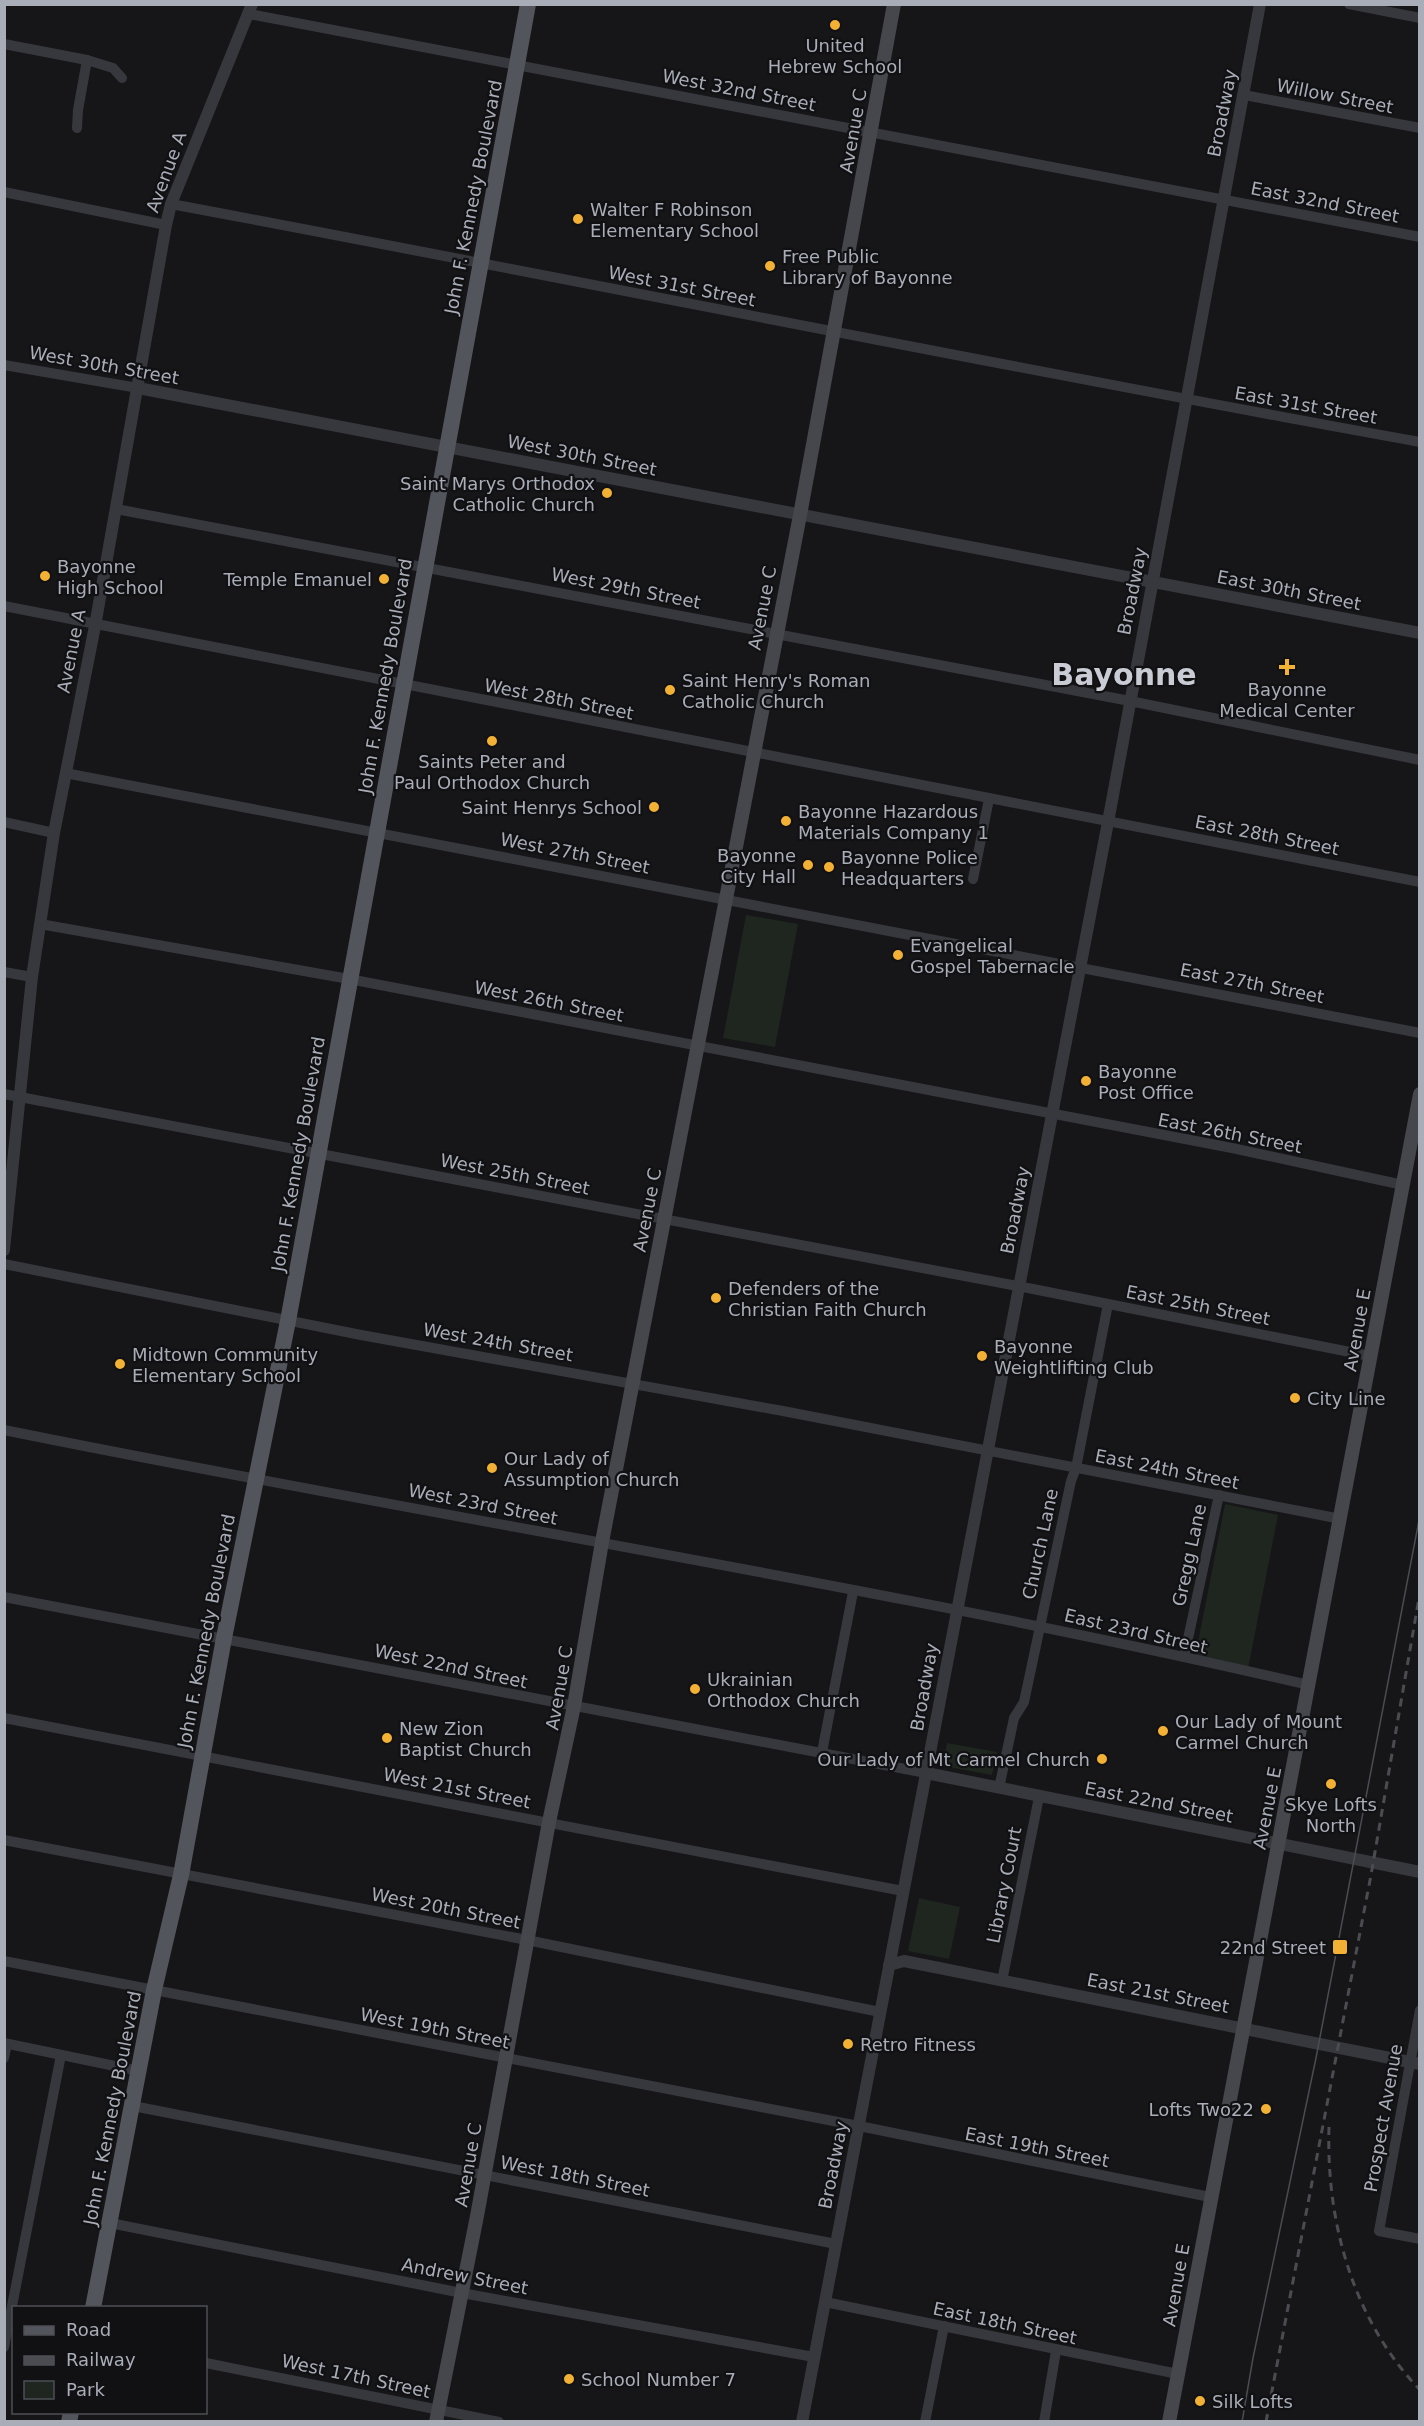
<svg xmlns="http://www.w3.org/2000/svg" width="1424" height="2426" font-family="'DejaVu Sans',sans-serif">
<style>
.green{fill:#1e261f}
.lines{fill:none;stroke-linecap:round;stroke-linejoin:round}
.minor{stroke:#37383d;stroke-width:10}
.tertiary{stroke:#37383d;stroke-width:12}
.secondary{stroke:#45474d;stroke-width:14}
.primary{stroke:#53555c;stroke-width:16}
.tram{stroke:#4a4c52;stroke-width:1.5}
.rail{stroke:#4a4c52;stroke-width:3;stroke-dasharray:8 6;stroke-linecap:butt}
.poi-dot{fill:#f2b134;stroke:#111113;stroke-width:2}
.labels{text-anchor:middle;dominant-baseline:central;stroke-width:4.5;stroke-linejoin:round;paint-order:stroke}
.poi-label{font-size:18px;fill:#a8adb8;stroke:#111113;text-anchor:start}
.street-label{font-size:18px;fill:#a8adb8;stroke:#111113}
.town-label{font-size:30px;font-weight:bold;fill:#c9ccd4;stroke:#111113}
</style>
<rect width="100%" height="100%" fill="#161618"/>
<g class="green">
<polygon points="746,915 798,924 775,1047 723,1038"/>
<polygon points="1225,1504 1278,1515 1248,1669 1195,1658"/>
<polygon points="947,1743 997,1752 992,1775 943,1766"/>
<polygon points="919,1898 960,1907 949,1959 908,1951"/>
</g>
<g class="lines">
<g class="minor">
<polyline points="1349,4 1420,18"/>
<polyline points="249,14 1420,237"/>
<polyline points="4,44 87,60 113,68 122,78"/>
<polyline points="1244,95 1420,128"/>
<polyline points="77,128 78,110 87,60"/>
<polyline points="4,192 166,225"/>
<path d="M171 204C588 282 1003 367 1420 442"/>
<polyline points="4,365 138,388"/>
<polyline points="116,509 1130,701 1420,760"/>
<polyline points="4,606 1420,882"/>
<polyline points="65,773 1420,1033"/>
<polyline points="4,822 54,833"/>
<polyline points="973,879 989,799"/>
<polyline points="40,924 349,979 1232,1148 1403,1185"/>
<polyline points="4,972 32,977"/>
<polyline points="4,1094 1033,1289 1370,1356"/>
<polyline points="4,1264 361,1335 783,1411 1341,1519"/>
<path d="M4 1430C438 1518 877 1585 1309 1685"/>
<polyline points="4,1597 926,1773"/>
<polyline points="1184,1657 1219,1495"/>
<polyline points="4,1718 903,1891"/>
<polyline points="822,1752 853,1592"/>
<polyline points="999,1788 1014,1718 1024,1702 1071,1481 1076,1468 1108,1304"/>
<polyline points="4,1840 527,1940 880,2012"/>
<polyline points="4,1961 859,2126 1210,2197"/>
<polyline points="1002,1981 1039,1797"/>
<polyline points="1420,2010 1379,2231 1420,2239"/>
<polyline points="4,2043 139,2071"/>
<polyline points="4,2058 7,2044"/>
<polyline points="133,2106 836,2244"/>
<polyline points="110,2223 462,2293 814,2357"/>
<polyline points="825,2302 1178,2374"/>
<polyline points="4,2347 61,2055"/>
<polyline points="206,2363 499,2422"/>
<polyline points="925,2422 944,2326"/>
<polyline points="1044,2422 1056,2351"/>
</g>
<g class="tertiary">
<polyline points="138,388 1420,633"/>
<polyline points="4,1250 32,977 54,833 95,626 166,225 171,204 252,4"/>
<polyline points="926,1773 1420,1872"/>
<polyline points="889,1965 904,1961 1420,2064"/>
<polyline points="802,2422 1108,822 1260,4"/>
</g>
<g class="secondary">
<polyline points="436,2422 477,2216 549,1822 574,1706 602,1542 800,515 894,4"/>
<polyline points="1169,2422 1420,1094"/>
</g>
<g class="primary">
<polyline points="93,2308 154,1990 181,1875 224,1638 288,1321 528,4"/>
<polyline points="69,2422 71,2412"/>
</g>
<polyline class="tram" points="1242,2422 1253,2358 1316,2058 1420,1515"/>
<g class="rail">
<path d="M1329 2127C1326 2222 1353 2320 1420 2390"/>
<polyline points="1266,2422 1371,1875 1420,1592"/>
</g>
</g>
<g class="poi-dot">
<circle cx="835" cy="25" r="6"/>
<circle cx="578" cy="219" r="6"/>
<circle cx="770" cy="266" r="6"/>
<circle cx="607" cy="493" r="6"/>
<circle cx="45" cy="576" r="6"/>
<circle cx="384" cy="579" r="6"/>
<path d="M1284 658h6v6h6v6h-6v6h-6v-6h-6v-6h6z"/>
<circle cx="670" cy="690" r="6"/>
<circle cx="492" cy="741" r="6"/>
<circle cx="654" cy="807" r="6"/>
<circle cx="786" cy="821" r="6"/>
<circle cx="808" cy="865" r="6"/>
<circle cx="829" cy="867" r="6"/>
<circle cx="898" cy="955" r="6"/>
<circle cx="1086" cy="1081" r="6"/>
<circle cx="716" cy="1298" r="6"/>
<circle cx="982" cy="1356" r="6"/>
<circle cx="120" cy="1364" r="6"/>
<circle cx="1295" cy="1398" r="6"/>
<circle cx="492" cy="1468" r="6"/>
<circle cx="695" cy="1689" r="6"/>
<circle cx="1163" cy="1731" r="6"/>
<circle cx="387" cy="1738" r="6"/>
<circle cx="1102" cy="1759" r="6"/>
<circle cx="1331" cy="1784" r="6"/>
<rect x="1332" y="1939" width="16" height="16" rx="3"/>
<circle cx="848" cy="2044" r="6"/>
<circle cx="1266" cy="2109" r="6"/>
<circle cx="569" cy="2379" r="6"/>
<circle cx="1200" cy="2401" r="6"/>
</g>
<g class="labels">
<g class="poi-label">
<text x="835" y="45" text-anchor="middle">United<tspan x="835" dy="21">Hebrew School</tspan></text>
<text x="590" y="209">Walter F Robinson<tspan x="590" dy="21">Elementary School</tspan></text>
<text x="782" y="256">Free Public<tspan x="782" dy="21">Library of Bayonne</tspan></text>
<text x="595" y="483" text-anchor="end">Saint Marys Orthodox<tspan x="595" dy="21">Catholic Church</tspan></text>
<text x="57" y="566">Bayonne<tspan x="57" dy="21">High School</tspan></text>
<text x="372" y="579" text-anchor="end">Temple Emanuel</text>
<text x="682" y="680">Saint Henry's Roman<tspan x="682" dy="21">Catholic Church</tspan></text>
<text x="1287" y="689" text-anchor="middle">Bayonne<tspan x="1287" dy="21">Medical Center</tspan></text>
<text x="492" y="761" text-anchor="middle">Saints Peter and<tspan x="492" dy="21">Paul Orthodox Church</tspan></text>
<text x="642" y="807" text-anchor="end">Saint Henrys School</text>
<text x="798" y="811">Bayonne Hazardous<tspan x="798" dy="21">Materials Company 1</tspan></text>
<text x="796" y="855" text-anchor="end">Bayonne<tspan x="796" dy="21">City Hall</tspan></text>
<text x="841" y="857">Bayonne Police<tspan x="841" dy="21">Headquarters</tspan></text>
<text x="910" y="945">Evangelical<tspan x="910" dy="21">Gospel Tabernacle</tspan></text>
<text x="1098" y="1071">Bayonne<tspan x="1098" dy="21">Post Office</tspan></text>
<text x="728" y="1288">Defenders of the<tspan x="728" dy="21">Christian Faith Church</tspan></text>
<text x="994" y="1346">Bayonne<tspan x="994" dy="21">Weightlifting Club</tspan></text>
<text x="132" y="1354">Midtown Community<tspan x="132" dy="21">Elementary School</tspan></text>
<text x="1307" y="1398">City Line</text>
<text x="504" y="1458">Our Lady of<tspan x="504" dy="21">Assumption Church</tspan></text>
<text x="707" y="1679">Ukrainian<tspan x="707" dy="21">Orthodox Church</tspan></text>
<text x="1175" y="1721">Our Lady of Mount<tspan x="1175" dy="21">Carmel Church</tspan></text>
<text x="399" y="1728">New Zion<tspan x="399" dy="21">Baptist Church</tspan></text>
<text x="1090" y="1759" text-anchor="end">Our Lady of Mt Carmel Church</text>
<text x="1331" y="1804" text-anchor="middle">Skye Lofts<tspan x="1331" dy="21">North</tspan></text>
<text x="1326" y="1947" text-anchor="end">22nd Street</text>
<text x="860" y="2044">Retro Fitness</text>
<text x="1254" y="2109" text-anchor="end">Lofts Two22</text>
<text x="581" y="2379">School Number 7</text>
<text x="1212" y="2401">Silk Lofts</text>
</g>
<g class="street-label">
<text transform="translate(739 90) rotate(11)">West 32nd Street</text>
<text transform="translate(1335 96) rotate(11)">Willow Street</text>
<text transform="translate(1222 113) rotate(-79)">Broadway</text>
<text transform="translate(853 131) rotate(-80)">Avenue C</text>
<text transform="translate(166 172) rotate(-70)">Avenue A</text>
<text transform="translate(473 197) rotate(-79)">John F. Kennedy Boulevard</text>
<text transform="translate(1325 202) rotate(11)">East 32nd Street</text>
<text transform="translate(682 286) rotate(11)">West 31st Street</text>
<text transform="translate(104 365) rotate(10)">West 30th Street</text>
<text transform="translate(1306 405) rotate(10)">East 31st Street</text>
<text transform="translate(582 455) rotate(11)">West 30th Street</text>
<text transform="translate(626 588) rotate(11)">West 29th Street</text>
<text transform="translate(1289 590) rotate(11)">East 30th Street</text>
<text transform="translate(1132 591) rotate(-79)">Broadway</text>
<text transform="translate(762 608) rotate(-79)">Avenue C</text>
<text transform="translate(71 651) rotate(-79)">Avenue A</text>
<text transform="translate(385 676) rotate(-80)">John F. Kennedy Boulevard</text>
<text transform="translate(559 699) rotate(11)">West 28th Street</text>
<text transform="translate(1267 835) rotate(11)">East 28th Street</text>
<text transform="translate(575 853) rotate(11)">West 27th Street</text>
<text transform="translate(1252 983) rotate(11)">East 27th Street</text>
<text transform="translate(549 1001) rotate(11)">West 26th Street</text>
<text transform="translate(1230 1133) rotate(11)">East 26th Street</text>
<text transform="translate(298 1154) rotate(-80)">John F. Kennedy Boulevard</text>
<text transform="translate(515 1174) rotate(11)">West 25th Street</text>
<text transform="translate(647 1210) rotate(-79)">Avenue C</text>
<text transform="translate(1015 1210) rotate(-79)">Broadway</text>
<text transform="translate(1198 1305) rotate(11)">East 25th Street</text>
<text transform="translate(1357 1330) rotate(-80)">Avenue E</text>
<text transform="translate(498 1342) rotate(10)">West 24th Street</text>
<text transform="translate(1167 1469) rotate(11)">East 24th Street</text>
<text transform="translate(483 1504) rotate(11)">West 23rd Street</text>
<text transform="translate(1040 1544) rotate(-78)">Church Lane</text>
<text transform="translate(1189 1555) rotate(-78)">Gregg Lane</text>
<text transform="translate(206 1631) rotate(-79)">John F. Kennedy Boulevard</text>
<text transform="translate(1136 1631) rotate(13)">East 23rd Street</text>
<text transform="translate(451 1666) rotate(12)">West 22nd Street</text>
<text transform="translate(924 1687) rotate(-80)">Broadway</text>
<text transform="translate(559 1688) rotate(-80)">Avenue C</text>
<text transform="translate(457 1788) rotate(11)">West 21st Street</text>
<text transform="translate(1159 1802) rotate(11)">East 22nd Street</text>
<text transform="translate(1267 1808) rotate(-79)">Avenue E</text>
<text transform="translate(1004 1885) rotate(-79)">Library Court</text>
<text transform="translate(446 1908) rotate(11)">West 20th Street</text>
<text transform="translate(1158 1993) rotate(11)">East 21st Street</text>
<text transform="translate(435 2028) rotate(11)">West 19th Street</text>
<text transform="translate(112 2108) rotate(-79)">John F. Kennedy Boulevard</text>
<text transform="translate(1383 2118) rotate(-80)">Prospect Avenue</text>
<text transform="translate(1037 2147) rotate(11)">East 19th Street</text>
<text transform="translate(468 2165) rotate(-80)">Avenue C</text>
<text transform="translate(833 2165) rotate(-79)">Broadway</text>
<text transform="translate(575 2176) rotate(11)">West 18th Street</text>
<text transform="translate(465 2276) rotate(11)">Andrew Street</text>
<text transform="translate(1176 2285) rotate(-80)">Avenue E</text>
<text transform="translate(1005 2323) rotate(12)">East 18th Street</text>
<text transform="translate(356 2376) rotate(12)">West 17th Street</text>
</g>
<g class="town-label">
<text x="1124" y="674">Bayonne</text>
</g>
</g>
<rect width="1424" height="2426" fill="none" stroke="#a8adb8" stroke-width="12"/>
<rect x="12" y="2306" width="195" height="108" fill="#111113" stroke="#4d4f55" stroke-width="1.5"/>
<rect x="24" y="2326" width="30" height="9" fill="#53555c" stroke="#4d4f55" stroke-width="1.5"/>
<text x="66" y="2336" font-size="18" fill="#a8adb8">Road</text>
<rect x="24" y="2356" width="30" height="9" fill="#4a4c52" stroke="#4d4f55" stroke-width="1.5"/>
<text x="66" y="2366" font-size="18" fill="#a8adb8">Railway</text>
<rect x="24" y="2381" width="30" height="18" fill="#1e261f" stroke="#4d4f55" stroke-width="1.5"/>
<text x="66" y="2396" font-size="18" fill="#a8adb8">Park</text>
</svg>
